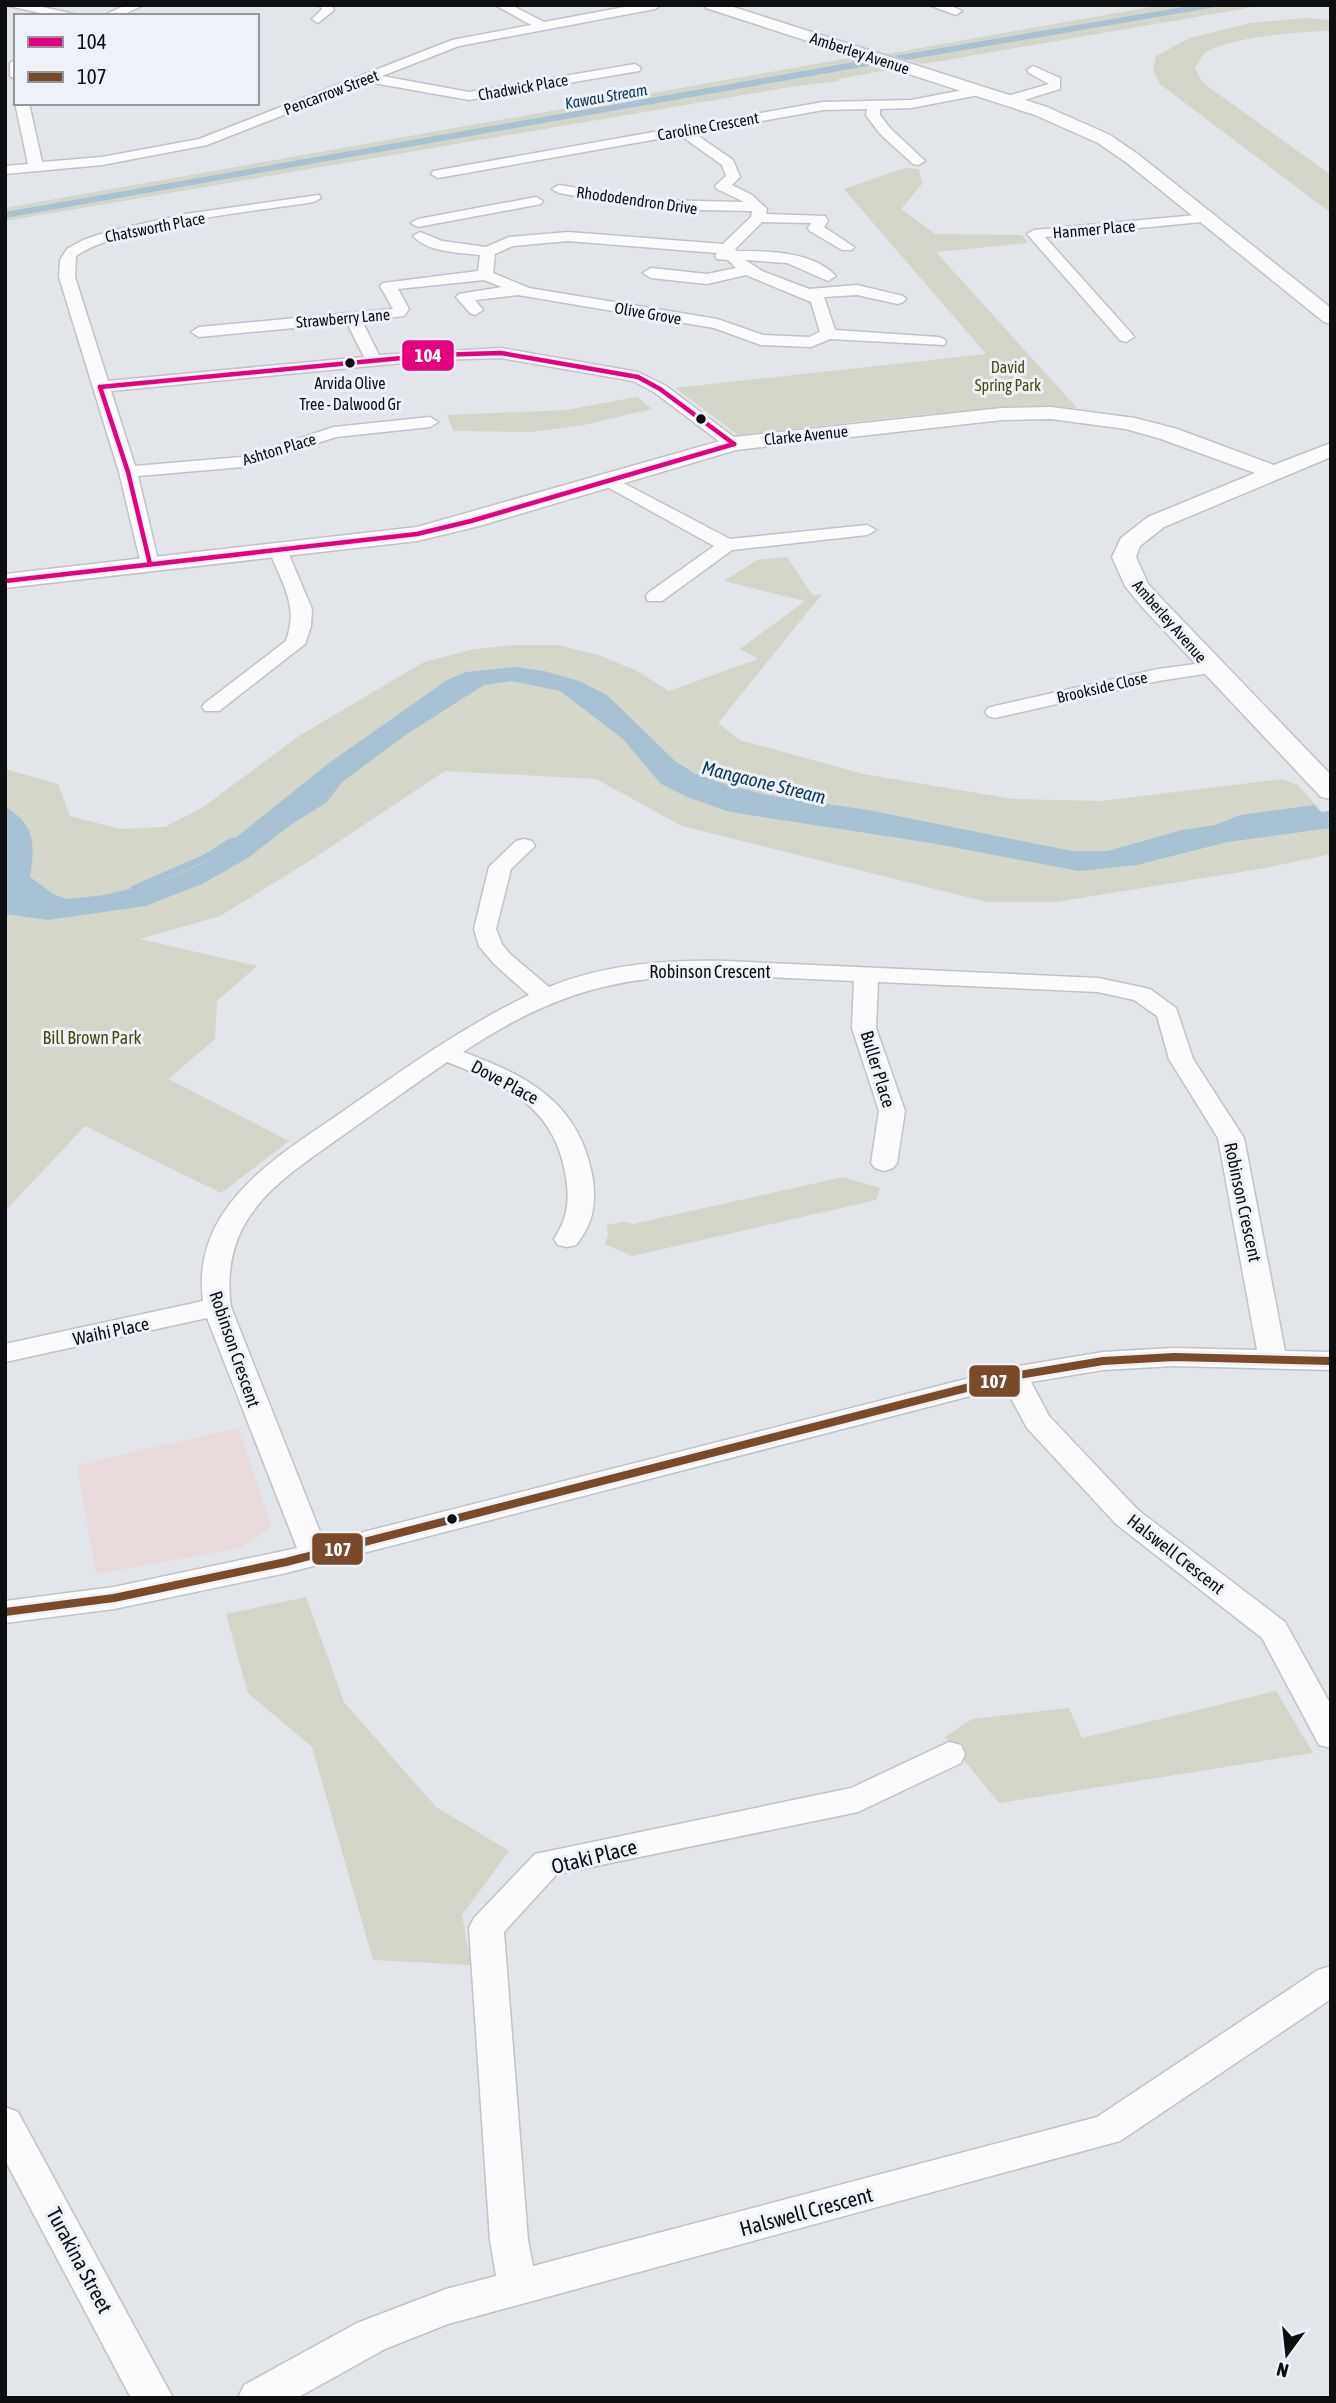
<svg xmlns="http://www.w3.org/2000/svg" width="1336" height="2403" font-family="'Asap Condensed',sans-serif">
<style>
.commercial{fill:#e9dbdc}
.green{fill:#d3d6c9}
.water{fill:#a8c1d3}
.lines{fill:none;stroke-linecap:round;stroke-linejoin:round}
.stream{stroke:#a8c1d3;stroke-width:7}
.minor-casing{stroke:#c1c3c6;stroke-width:3}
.tertiary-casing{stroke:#c1c3c6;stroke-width:3}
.minor{fill:#fbfbfc;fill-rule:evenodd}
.tertiary{fill:#fbfbfc;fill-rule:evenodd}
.bus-1-casing{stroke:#edf2f9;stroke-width:8}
.bus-2-casing{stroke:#edf2f9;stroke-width:13}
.bus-1{stroke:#e5007d;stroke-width:4.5}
.bus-2{stroke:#7a4b2a;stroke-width:8}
.bus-dot{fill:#0c0e10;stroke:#edf2f9;stroke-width:2.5}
.labels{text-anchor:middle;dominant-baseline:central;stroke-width:6;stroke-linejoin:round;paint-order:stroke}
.far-street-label{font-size:16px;fill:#0c0e10;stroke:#edf2f9}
.far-water-label{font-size:16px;font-style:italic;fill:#0a3951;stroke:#edf2f9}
.far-park-label{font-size:16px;fill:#494b0e;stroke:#edf2f9}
.bus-label{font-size:16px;fill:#0c0e10;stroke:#edf2f9}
.street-label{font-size:18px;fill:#0c0e10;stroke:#edf2f9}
.park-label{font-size:18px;fill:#494b0e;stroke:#edf2f9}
.water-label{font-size:19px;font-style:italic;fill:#0a3951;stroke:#edf2f9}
.near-street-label{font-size:21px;fill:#0c0e10;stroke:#edf2f9}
.line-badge{stroke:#edf2f9;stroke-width:2.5}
.badge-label{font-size:19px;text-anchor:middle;font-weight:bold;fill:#fff}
</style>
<rect width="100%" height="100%" fill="#e2e5e9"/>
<polygon class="commercial" points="238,1428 272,1527 241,1548 96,1574 77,1465"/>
<g class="green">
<polygon points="1161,5 1265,5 923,64 887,54"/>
<path d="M1307 18 1331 20V31C1304 31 1224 37 1204 54 1201 57 1198 64 1195 68L1203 83 1331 175V213L1160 84 1153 71 1156 56 1190 38 1250 23Z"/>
<polygon points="850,58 888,70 838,79 839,81 790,87 5,221 5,208"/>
<path d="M905 168 919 169 922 184 901 209 935 234 1022 235 1028 243 936 252 1077 408C963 406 851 423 738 435L675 388 986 354 844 189Z"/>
<polygon points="637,397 652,409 584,425 532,432 453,431 447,415 566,410"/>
<polygon points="787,557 813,596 822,594 718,723 740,740 863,774 1013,799 1102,801 1283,779 1298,785 1331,822 1331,854 1265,868 1056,902 987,902 682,826 596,779 445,771 303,865 220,916 140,939 257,966 217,1001 215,1039 168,1079 289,1141 221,1193 85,1126 5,1211 5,769 58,784 70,816 120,829 165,827 202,808 299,736 424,662 475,649 514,645 558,645 601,656 637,671 669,691 758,659 740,649 805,601 724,581 757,560"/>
<polygon points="843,1177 880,1188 876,1200 632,1256 605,1244 608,1235 607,1225 624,1222 633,1224"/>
<polygon points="306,1597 344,1702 436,1807 509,1851 462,1915 471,1965 373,1960 312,1747 248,1693 226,1614"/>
<polygon points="1276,1691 1313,1753 999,1803 945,1737 972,1719 1069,1708 1082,1738"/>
</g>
<g class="water">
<polygon points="1195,5 1227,5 906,60 894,56"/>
<polygon points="860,61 873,65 5,218 5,212"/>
<path d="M514 667 544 671 579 681 607 695 675 761 694 773 724 784 767 795 868 810 1072 851H1108L1182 830 1215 825 1240 815 1314 805 1331 822V828L1227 842 1137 865 1079 871 931 843 730 812 687 797 661 784 623 739 560 691 512 681 484 685 407 734 342 782 327 802 289 826 248 858 202 884 145 906 48 920 5 914V807C36 824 35 845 30 877L53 894 67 899 105 895 162 881 204 863 329 763 447 680 466 672Z"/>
</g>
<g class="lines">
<g class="stream">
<polyline points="1315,817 1331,814"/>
<polyline points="134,889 207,857 232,841"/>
</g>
<defs>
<g id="minor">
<polygon points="5,5 34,5 82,16 53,16"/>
<polygon points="126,5 144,5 120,16 102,16"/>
<polygon points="319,5 331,5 334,10 318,23 312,19 322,9"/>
<polygon points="495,5 511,5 544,22 635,5 661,5 655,9 459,46 382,76 469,92 635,64 641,68 639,71 469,100 368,82 207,145 102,165 5,174 5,166 28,164 15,103 29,103 42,162 102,157 199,139 452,40 531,25"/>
<polygon points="929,5 949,5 962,11 956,15"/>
<polygon points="16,59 16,80 10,76 10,63"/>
<polygon points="1033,66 1060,78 1060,89 1014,103 1004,103 1004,97 1049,84 1029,73 1027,70"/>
<path d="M979 87 984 88V94L911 108 880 109V115L890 128 925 161 918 165 913 164 880 134 866 115 867 109 823 110 694 133 733 160 740 177 732 185 752 195 767 209 766 214 825 216 828 221 824 227 854 247 852 250H842L810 231 808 228 811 223 762 222 735 249 737 251C768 251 812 251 836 276L828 281 787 263 745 260 762 271 809 289 857 285 903 296 906 299 903 302 898 304 857 295 824 297 835 330 938 337 944 339 946 342 944 345 830 339 811 347 761 345 714 328 518 295 475 300 483 310 475 315 470 313 456 297 459 294 502 287 484 280 398 289 409 309 404 316 362 321 379 355 501 348 638 372 666 386 743 444 740 448H728L654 392 633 381 501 358 433 360 111 391 135 466 241 457 334 427 430 417 438 422 430 427 336 437 243 467 138 476 159 564 150 570 141 564 119 472 59 277 60 260 67 249 83 240 110 231 186 214 319 195 321 198 314 202C252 212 125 223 76 256L75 277 108 381 364 357 347 323 199 337 191 332 199 327 393 309 380 286 383 283 478 271 480 255C458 252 429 253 413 236L420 232 442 241 486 247 509 237 568 232 723 244 751 217 752 211 652 209 559 193 552 189 559 185 652 200 744 202 717 189 715 186 726 176 722 165 680 135 438 178 431 174 433 171 823 102 911 100ZM568 241 717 253 715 256 717 259 728 260 736 268 707 274 651 268 643 273 651 278 707 284 746 275 811 302 820 332 809 337 763 335 717 319 529 288 493 273 495 254 513 246Z"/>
<polygon points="536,197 543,201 541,204 418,227 411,223 418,219"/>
<polygon points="1207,214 1212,215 1214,218 1212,221 1045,237 1132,334 1134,337 1126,342 1120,340 1027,234 1034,230"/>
<polygon points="608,475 730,539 867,525 876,530 867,535 732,550 662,601 648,601 646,597 648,593 714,546 602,484 599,480"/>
<path d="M278 544 287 550 312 609 311 626 305 644 219 711H205L202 707 205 703 286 641C299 605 282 584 269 550Z"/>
<polygon points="1210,662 1217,664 1220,668 1217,672 1158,681 995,718 988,716 985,712 988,708 995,706 1158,669"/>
<path d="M524 839 532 841 535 846 511 869 496 929 502 944 510 954 549 987C605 964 666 960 726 961L1098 978 1150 989 1176 1008 1193 1059 1244 1138 1285 1351 1331 1352V1370L1174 1366 1103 1370 1031 1382 1049 1416 1138 1510 1285 1622 1331 1705V1748L1319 1745 1262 1638 1116 1524 1027 1428 1005 1387 286 1573 114 1609 5 1623V1601L114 1587 297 1548 207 1318 5 1362V1344L203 1301C199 1270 205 1242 222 1215 254 1166 306 1138 352 1105 410 1065 466 1025 529 995L494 964 479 946 474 929 489 867 516 841ZM726 975 854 981 852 1028 879 1111 871 1163 875 1168 884 1171 893 1168 897 1163 905 1111 876 1028 878 982 1098 992 1134 1000 1157 1016 1169 1059 1218 1138 1257 1350 1174 1348 1103 1352 1013 1367 324 1542 231 1307C219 1218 277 1182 342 1136 377 1111 411 1087 447 1062 507 1085 556 1108 566 1178 570 1202 567 1219 554 1239L558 1245 567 1247 576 1245C593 1225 596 1204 593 1180 581 1104 529 1076 463 1052 552 993 619 974 726 975Z"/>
<polygon points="949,1742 961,1745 965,1754 961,1763 858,1812 557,1874 504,1932 528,2240 533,2266 1097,2117 1318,1970 1331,1966 1331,1999 1120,2141 448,2324 385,2349 297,2398 238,2398 244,2385 357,2323 446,2289 496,2276 490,2240 469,1928 474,1918 535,1854 851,1788"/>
<polygon points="5,2107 18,2112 173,2398 131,2398 5,2160"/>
</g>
<g id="tertiary">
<polygon points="704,5 727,5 1047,107 1110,135 1139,155 1331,308 1331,324 1324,322 1127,163 1098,143 1035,115 706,8"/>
<polygon points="1051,407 1135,418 1177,429 1274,465 1331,443 1331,457 1164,527 1140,546 1136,557 1148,584 1161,598 1331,775 1331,799 1321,797 1143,608 1125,586 1112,557 1121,538 1148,517 1255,473 1161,439 1126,429 1051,419 1002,420 736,450 479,526 417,541 5,588 5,574 417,527 734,437 1002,408"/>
</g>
</defs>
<use href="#minor" class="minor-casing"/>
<use href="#tertiary" class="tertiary-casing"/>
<use href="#minor" class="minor"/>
<use href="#tertiary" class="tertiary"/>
<defs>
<g id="bus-1">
<polyline points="100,387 433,355 501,353 638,377 660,389 734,444"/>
<polyline points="100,387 128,472 150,564"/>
<polyline points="5,581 417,534 471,521 734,444"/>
</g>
<polyline id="bus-2" points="5,1612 114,1598 286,1562 1013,1376 1103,1361 1174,1357 1331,1361"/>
</defs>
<use href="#bus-1" class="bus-1-casing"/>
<use href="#bus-2" class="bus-2-casing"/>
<use href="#bus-1" class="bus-1"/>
<use href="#bus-2" class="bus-2"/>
</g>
<g class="bus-dot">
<circle cx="350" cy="363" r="6"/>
<circle cx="701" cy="419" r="6"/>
<circle cx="452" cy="1519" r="6"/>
</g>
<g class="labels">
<g class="far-street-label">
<text transform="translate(860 53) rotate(18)">Amberley Avenue</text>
<text transform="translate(523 87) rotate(-10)">Chadwick Place</text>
<text transform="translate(331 92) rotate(-21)">Pencarrow Street</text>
<text transform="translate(708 126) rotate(-10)">Caroline Crescent</text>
<text transform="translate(637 200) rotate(8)">Rhododendron Drive</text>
<text transform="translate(155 227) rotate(-11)">Chatsworth Place</text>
<text transform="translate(1094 229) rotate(-5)">Hanmer Place</text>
<text transform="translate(648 313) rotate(10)">Olive Grove</text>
<text transform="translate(343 318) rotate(-5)">Strawberry Lane</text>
<text transform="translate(806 435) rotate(-6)">Clarke Avenue</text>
<text transform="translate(279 449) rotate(-17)">Ashton Place</text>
<text transform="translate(1170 621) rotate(49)">Amberley Avenue</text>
<text transform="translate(1102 687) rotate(-13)">Brookside Close</text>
</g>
<g class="far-water-label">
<text transform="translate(606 96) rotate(-10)">Kawau Stream</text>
</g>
<g class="far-park-label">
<text x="1008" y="367">David<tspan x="1008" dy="18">Spring Park</tspan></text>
</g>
<g class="bus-label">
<text x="350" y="383">Arvida Olive<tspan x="350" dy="21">Tree - Dalwood Gr</tspan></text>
</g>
<g class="street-label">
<text x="710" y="971">Robinson Crescent</text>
<text transform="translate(878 1069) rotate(73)">Buller Place</text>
<text transform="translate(505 1082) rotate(28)">Dove Place</text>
<text transform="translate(1243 1202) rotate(78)">Robinson Crescent</text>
<text transform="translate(111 1331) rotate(-12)">Waihi Place</text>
<text transform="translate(235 1349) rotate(71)">Robinson Crescent</text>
<text transform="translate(1176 1554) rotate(38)">Halswell Crescent</text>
</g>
<g class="park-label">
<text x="92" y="1037">Bill Brown Park</text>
</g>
<g class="water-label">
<text transform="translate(764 782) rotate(14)">Mangaone Stream</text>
</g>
<g class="near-street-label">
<text transform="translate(594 1856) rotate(-14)">Otaki Place</text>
<text transform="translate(806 2211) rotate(-15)">Halswell Crescent</text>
<text transform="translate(80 2260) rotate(62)">Turakina Street</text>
</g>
</g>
<g class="line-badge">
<rect x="401" y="339" width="54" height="33" rx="7" fill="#e5007d"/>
<rect x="968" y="1364" width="53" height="34" rx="7" fill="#7a4b2a"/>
<rect x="311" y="1532" width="53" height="34" rx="7" fill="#7a4b2a"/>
</g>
<g class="badge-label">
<text x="428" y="362">104</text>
<text x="994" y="1388">107</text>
<text x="338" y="1556">107</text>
</g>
<rect width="1336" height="2403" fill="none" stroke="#0c0e10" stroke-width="14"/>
<rect x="14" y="14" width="245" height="91" fill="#edf2f9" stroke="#93979c" stroke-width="2"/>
<rect x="28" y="37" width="35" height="10" fill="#e5007d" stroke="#93979c" stroke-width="2"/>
<text x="77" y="49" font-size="21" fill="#0c0e10">104</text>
<rect x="28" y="72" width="35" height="10" fill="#7a4b2a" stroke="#93979c" stroke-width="2"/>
<text x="77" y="84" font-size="21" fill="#0c0e10">107</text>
<g transform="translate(1287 2354) rotate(195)" stroke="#edf2f9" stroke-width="5" paint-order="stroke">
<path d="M0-5L12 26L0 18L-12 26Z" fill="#0c0e10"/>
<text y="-10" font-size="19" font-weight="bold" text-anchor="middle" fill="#0c0e10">N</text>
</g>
</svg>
